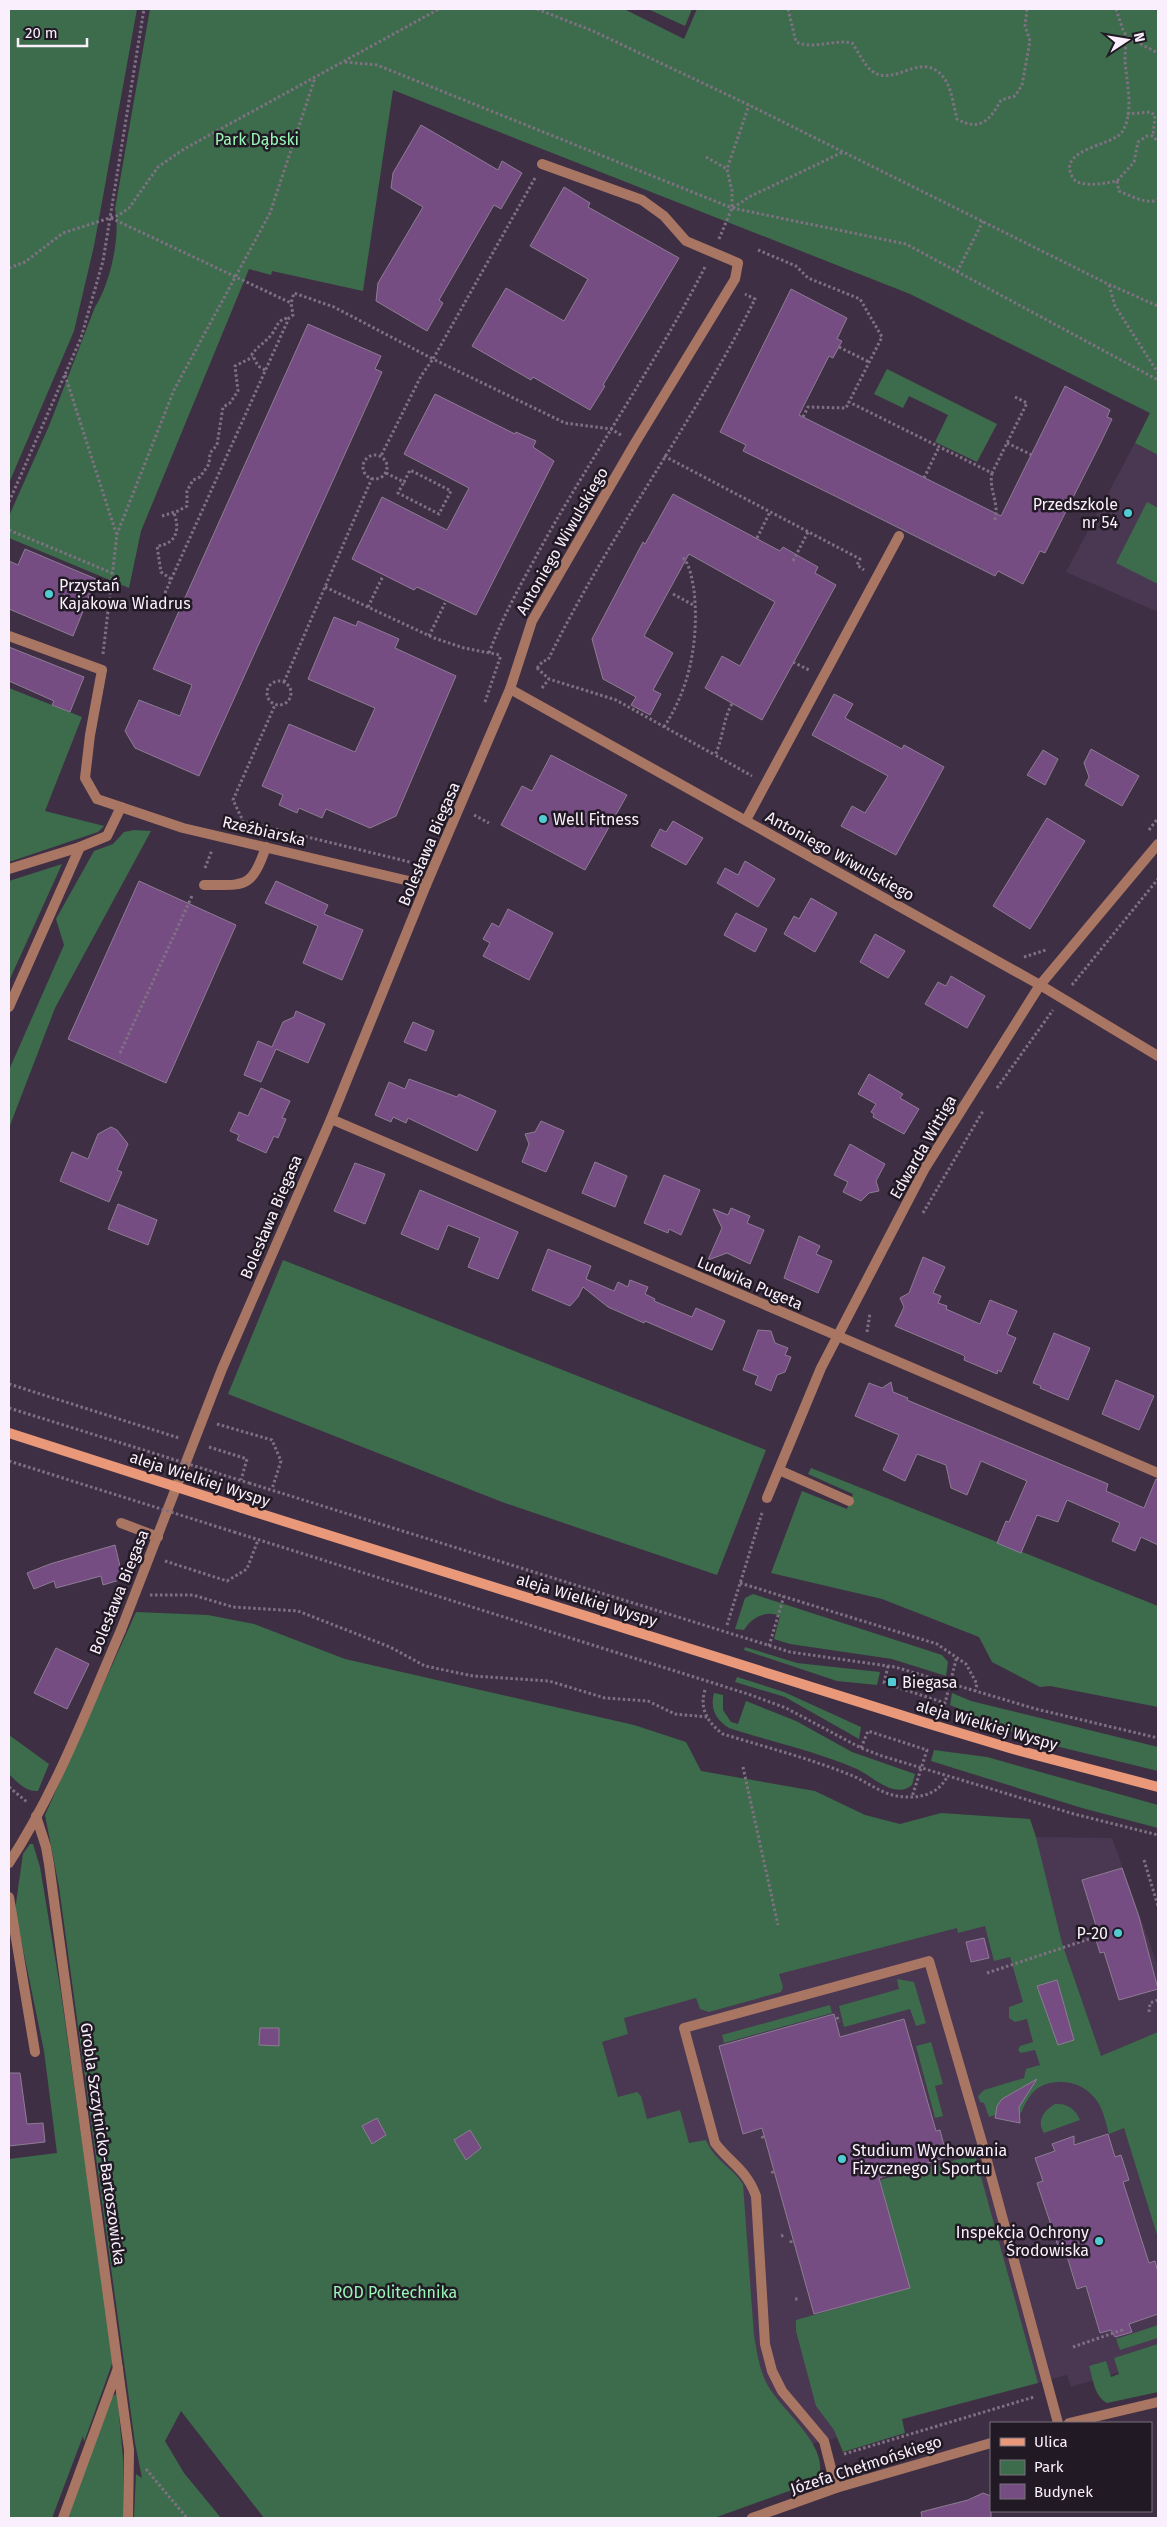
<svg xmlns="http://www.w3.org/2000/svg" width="1167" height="2527" font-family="'Fira Sans',sans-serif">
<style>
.built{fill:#4a3751}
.green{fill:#3c6c4b}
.building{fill:#754d83;stroke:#8e7c94}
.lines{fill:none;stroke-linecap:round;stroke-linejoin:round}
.path{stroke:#7f7183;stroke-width:3;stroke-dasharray:2.5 2.5;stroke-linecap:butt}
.service{stroke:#a97663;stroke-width:10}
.minor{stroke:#a97663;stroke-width:10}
.secondary{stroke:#e9997a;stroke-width:10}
.path-bridge{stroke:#7f7183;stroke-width:3;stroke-dasharray:2.5 2.5;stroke-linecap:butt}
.secondary-bridge{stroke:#e9997a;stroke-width:10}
.poi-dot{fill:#51ccd3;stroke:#211a24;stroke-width:2}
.labels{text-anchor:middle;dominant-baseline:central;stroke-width:5;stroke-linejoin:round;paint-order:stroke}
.park-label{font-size:16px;fill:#99f6b6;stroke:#211a24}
.poi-label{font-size:16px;fill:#faf0fd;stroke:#211a24;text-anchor:start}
.street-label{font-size:16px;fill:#faf0fd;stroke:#211a24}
</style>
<rect width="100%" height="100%" fill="#3f2f44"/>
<g class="built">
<polygon points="1135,443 1158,455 1158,612 1066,572"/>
<polygon points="1036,1837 1112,1838 1158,1966 1158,2360 1071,2387 1067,2375 761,2458 623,2126 590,2012 1049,1896"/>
</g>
<g class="green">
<polygon points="9,9 137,9 94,246 74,331 9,483"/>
<path d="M150 9H624L684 39 697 9H1158V455L1135 443 1150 413 910 294 393 90 363 291 272 271 271 275 249 269 141 531 129 588 9 538V516L49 426 95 307C110 284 121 236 115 209Z"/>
<polygon points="648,9 692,9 685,26"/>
<polygon points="887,369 997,424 977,462 935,442 948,415 909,396 903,408 874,394"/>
<polygon points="1147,502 1158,508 1158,584 1116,563"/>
<polygon points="9,688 82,717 45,811 104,826 98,832 9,862"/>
<polygon points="134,830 151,831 55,1008 9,1128 9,1070 64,945 56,919 94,851 113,844 124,832"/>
<polygon points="62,864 9,981 9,881"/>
<polygon points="283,1260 766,1450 717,1575 502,1502 228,1394"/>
<polygon points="811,1468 1158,1606 1158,1707 1050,1686 1040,1687 992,1662 979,1637 882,1599 771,1573 802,1491 847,1509 853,1494 808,1474"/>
<path d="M753 1594 942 1655 948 1662 946 1676 892 1659 790 1644 774 1639 780 1616C766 1610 752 1617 744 1630L735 1629 745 1598Z"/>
<path d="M136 1612 208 1615 254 1624 345 1659 634 1725 686 1742 701 1771 815 1791 865 1815 900 1824 941 1813 1030 1819 1036 1837 1062 1943 1101 2056 1158 2032V2238L1124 2128 1109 2134C1106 2124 1104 2113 1099 2104 1087 2083 1059 2075 1038 2088 1029 2094 1025 2104 1021 2113L1013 2109 989 2117 984 2103 980 2102 978 2096 984 2090 1024 2078 1026 2069 1040 2065 1035 2050 1021 2053 1018 2050 1020 2046 1033 2042 1027 2019 1015 2022 1009 2018V2007L1023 2002 1010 1957 994 1961 985 1926 958 1933 957 1928 779 1974 783 1987 781 1992 709 2012 700 2009 696 1998 624 2018 628 2034 602 2042 618 2097 637 2092 641 2096 647 2119 680 2110 689 2143 706 2140C715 2161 731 2166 743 2184L754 2336C757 2351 759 2368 766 2382 779 2410 834 2447 817 2481L714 2518H264L181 2411 165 2441 184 2473 221 2518H134L136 2474 142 2478 135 2443 59 1887 45 1815Z"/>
<polygon points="745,1647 797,1663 880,1672 877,1685 837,1681 744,1650"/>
<polygon points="737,1677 784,1692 861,1727 859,1739 785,1697 735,1682"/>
<path d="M714 1693 723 1695V1710L731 1722 738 1724 746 1701 796 1721 852 1752 915 1774 912 1785C895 1800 872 1776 857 1769 819 1752 769 1741 729 1728 715 1719 710 1708 714 1693Z"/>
<polygon points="952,1693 971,1701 1158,1747 1158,1771 1031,1740 950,1705"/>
<path d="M9 1735 49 1764 38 1791C26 1792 17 1782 9 1774Z"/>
<polygon points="934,1750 987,1757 1158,1805 1158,1828 1082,1808 931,1761"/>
<polygon points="30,1844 33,1844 40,1867 61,1993 113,2361 84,2442 83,2436 52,2518 9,2518 9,2159 57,2153 44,2051 15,1910 23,1854"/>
<polygon points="897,1979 914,1982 926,2023 916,2026 910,2009 844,2027 839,2006 899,1989"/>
<polygon points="830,2005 832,2013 724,2043 722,2035"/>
<polygon points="931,2042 943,2084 935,2086 943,2116 935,2118 916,2046"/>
<path d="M1055 2104C1068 2103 1075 2109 1080 2120L1044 2133C1036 2121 1044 2110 1055 2104Z"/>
<polygon points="975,2155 1038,2383 902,2419 905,2433 843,2452 834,2430 816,2406 796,2331 796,2320 909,2288 880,2180"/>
<polygon points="1158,2325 1158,2338 1120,2350 1116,2339"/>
<path d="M1158 2344V2392L1107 2403C1094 2396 1093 2378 1089 2366L1106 2361 1111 2377 1119 2374 1114 2358Z"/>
<polygon points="117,2393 123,2459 123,2518 67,2518 112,2397"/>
</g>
<g class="building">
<polygon points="421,125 498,170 502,161 522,173 501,209 494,205 439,300 443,303 427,331 376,301 378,283 423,207 391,188 393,173"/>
<polygon points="564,187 590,203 588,207 679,258 603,385 605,386 590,410 533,377 531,380 472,346 506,288 564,321 588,279 530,246"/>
<polygon points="791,289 847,318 837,339 842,341 833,358 829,356 799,415 1001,516 1065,386 1110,410 1107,417 1112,419 1101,442 1045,553 1040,551 1023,584 998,571 995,576 837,497 743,451 746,445 720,432"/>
<polygon points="308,324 381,356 375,369 382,372 199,776 135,748 125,731 139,700 180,716 192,685 153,669"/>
<polygon points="435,394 515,434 516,432 536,441 533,447 554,461 476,615 417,587 414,590 352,559 382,497 447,530 469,488 404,454"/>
<polygon points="673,494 780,551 783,547 818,567 815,573 836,585 762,720 705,688 722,656 740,666 775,602 689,554 644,636 673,653 653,690 661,694 650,715 631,705 636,697 603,679 592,639 643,542 645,544"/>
<polygon points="25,549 96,579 73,636 9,609 9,561 18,565"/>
<polygon points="334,617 356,626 358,621 399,639 395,648 456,676 396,816 370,828 326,809 322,818 299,808 297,813 279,805 283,795 262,786 289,724 355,752 375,708 308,679"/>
<polygon points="9,647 84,677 70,712 52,705 54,701 9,681"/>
<polygon points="834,694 853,704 845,718 902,749 904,745 944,767 896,855 841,826 852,806 865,813 888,776 812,735"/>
<polygon points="1091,749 1139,776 1122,806 1085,785 1089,777 1084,763"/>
<polygon points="1043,750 1058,759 1045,785 1027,775"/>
<polygon points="551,755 627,795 585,870 501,825 522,786 532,791"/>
<polygon points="1047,818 1085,841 1030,929 993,906"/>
<polygon points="673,821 703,838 686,865 651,846 660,829 666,832"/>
<polygon points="745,861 775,879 758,907 717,883 725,868 738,875"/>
<polygon points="139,881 236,925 166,1083 68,1039"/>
<polygon points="276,881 328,905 324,914 363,930 342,980 303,963 318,926 265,903"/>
<polygon points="811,898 837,913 815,952 784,934 794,916 799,919"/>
<polygon points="508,909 553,933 529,980 483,956 490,943 483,939 492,923 499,927"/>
<polygon points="736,913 767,929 755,952 724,935"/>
<polygon points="875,934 905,951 888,978 860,962"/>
<polygon points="951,976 985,996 967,1028 925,1004 938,982 946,986"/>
<polygon points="296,1011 325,1024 308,1063 276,1049 261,1082 244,1075 258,1041 272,1047 283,1022 294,1017"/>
<polygon points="413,1022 434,1031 426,1051 404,1042"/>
<polygon points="869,1074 903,1094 900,1098 919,1109 904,1134 873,1117 874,1114 871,1112 876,1104 858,1094"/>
<polygon points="409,1079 457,1097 459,1094 496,1111 477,1151 408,1118 406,1123 393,1117 391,1122 375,1115 389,1082 405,1089"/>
<polygon points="261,1088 290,1101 282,1118 286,1119 278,1138 274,1136 266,1153 237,1140 239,1135 230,1131 239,1112 248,1116"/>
<polygon points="541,1121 564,1131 546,1172 522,1162 529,1144 525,1134 535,1132"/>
<polygon points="111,1127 117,1130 128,1144 117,1170 122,1172 109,1202 60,1181 72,1152 88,1159 98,1134"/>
<polygon points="850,1144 885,1164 876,1181 879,1191 869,1193 861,1201 843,1192 848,1182 834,1175"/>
<polygon points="595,1162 627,1176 615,1207 582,1193"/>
<polygon points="355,1163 385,1174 365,1224 334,1211"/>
<polygon points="664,1175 700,1190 681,1235 669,1229 668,1233 644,1223"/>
<polygon points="420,1190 518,1232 498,1279 468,1267 480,1238 448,1225 438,1250 401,1234"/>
<polygon points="118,1204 157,1220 148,1245 108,1229"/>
<polygon points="731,1208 750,1216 747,1223 764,1230 750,1264 727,1253 708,1260 722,1228 713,1209 728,1215"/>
<polygon points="799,1236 820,1246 816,1254 832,1261 818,1293 784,1278"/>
<polygon points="548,1249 591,1266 586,1279 614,1291 618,1282 628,1287 630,1280 648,1287 645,1294 655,1299 654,1301 692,1317 696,1308 725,1321 712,1350 645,1321 644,1323 608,1307 583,1287 578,1297 570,1306 532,1290"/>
<polygon points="923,1257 945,1267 933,1293 941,1296 938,1303 947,1306 946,1309 980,1324 990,1300 1017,1311 1007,1334 1016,1338 1001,1372 998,1370 997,1374 964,1360 965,1357 963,1355 895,1326 904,1307 900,1298 909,1293"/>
<polygon points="758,1330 771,1331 775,1343 788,1348 785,1355 791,1357 785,1372 777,1375 771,1391 755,1384 758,1376 743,1370"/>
<polygon points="1054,1333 1090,1348 1068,1400 1040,1388 1041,1386 1033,1383"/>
<polygon points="1116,1380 1154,1396 1139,1430 1102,1414"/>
<polygon points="891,1382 893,1392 908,1398 907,1400 1108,1484 1106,1491 1144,1508 1156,1479 1158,1480 1158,1545 1141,1537 1135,1551 1112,1541 1120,1523 1067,1500 1058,1522 1037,1515 1021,1553 997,1543 1006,1521 1009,1522 1027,1481 981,1461 967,1495 951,1488 946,1465 917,1454 905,1481 883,1470 899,1435 855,1416 869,1383 882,1388"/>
<polygon points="115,1545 123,1579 103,1585 101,1576 56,1588 54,1581 34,1589 27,1573 50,1564"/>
<polygon points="56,1648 89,1664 67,1709 34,1693"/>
<polygon points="1122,1868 1139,1917 1158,1989 1119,2000 1104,1952 1100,1953 1093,1930 1097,1929 1082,1880"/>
<polygon points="984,1938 989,1958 971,1962 966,1942"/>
<polygon points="1057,1980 1074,2040 1058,2045 1037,1986"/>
<polygon points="834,2014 840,2037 904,2019 936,2131 940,2130 947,2157 879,2178 910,2288 814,2314 762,2128 743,2134 719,2046"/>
<polygon points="260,2028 279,2028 279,2046 259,2045"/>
<polygon points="9,2073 20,2073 27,2124 43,2123 45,2142 9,2146"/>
<polygon points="1037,2079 1019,2107 1020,2123 995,2118 997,2106 1002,2099"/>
<polygon points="377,2118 386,2135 372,2144 362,2126"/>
<polygon points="470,2130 481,2148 466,2160 454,2140"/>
<polygon points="1108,2134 1115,2157 1121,2155 1129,2180 1123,2182 1149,2263 1155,2261 1158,2272 1158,2314 1129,2324 1132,2332 1115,2337 1111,2330 1100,2333 1086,2286 1077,2289 1066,2253 1061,2255 1037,2183 1043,2181 1035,2158 1055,2151 1052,2144 1074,2136 1074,2145"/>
<polygon points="983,2493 991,2496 991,2518 922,2518 921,2512 968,2500"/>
</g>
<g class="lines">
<g class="path">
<polyline points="537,9 593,31 749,105 1108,284 1158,306"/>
<path d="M788 9 796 42C816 50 832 39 852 43 858 51 864 65 872 71 895 89 924 46 946 81 952 91 954 108 957 119 980 132 990 120 1001 100L1015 96 1022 85 1030 41 1025 26 1027 9"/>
<polyline points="1116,9 1123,30 1127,37 1158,53"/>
<path d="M1127 37C1126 44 1125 52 1125 60 1126 81 1135 112 1122 132 1113 146 1055 149 1073 178 1076 183 1081 183 1086 184 1096 185 1106 183 1117 181L1134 162 1138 142 1147 136H1153L1158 142"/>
<polyline points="345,62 377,65 732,208 906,244 1158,380"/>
<polyline points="1127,114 1150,112 1155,115 1153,136"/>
<polyline points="706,157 727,169"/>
<polyline points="535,178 433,359 565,423 611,429 621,435"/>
<path d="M1117 181 1119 191C1129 195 1148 206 1158 199"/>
<polyline points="733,208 749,197 843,152"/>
<polyline points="111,218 291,303"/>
<polyline points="719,239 732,208 732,191 727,169 749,105"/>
<polyline points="758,250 796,266 808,278 860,299 882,337 849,402 992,473 1027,403 1015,397"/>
<polyline points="9,268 25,262 63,233 119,215 129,208 158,167 184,149 439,9"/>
<polyline points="957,272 983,221"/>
<polyline points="1109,285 1115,306 1158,373"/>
<polyline points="839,347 869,362"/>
<path d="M265 370 258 366 252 354C258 346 266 342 272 334 277 327 278 319 288 318"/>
<polyline points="65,375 116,533"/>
<polyline points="803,417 808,407 846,408 849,402"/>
<polyline points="1007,443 1032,455"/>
<circle cx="375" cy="467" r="12"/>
<polyline points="664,456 860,559 857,565 864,570"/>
<polyline points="386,473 404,482 410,470 451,491 439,514 398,493 404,482"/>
<path d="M992 473C988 490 1001 505 994 522"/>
<polyline points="924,478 939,447"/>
<polyline points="9,502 81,338 103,261 144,9"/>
<polyline points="162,516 178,511 187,506 187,491 193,480 200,477 209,464 210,453 217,445 223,407 230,403 238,391 235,366 253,357"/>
<polyline points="9,530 112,573"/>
<polyline points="757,538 770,512"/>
<polyline points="793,561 808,532"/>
<path d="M171 579 161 572 157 546C177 544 180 529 174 513"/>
<polyline points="325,587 434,638 464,648 500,655"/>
<polyline points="165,593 289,318 293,315 291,303 294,293 334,307 433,359 421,376 381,456"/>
<polyline points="673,594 695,606"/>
<polyline points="368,607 383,576"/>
<polyline points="429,636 445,603"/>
<path d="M489 653C504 613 525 577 545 540 597 448 657 361 705 267"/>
<polyline points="103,654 117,534 174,390 270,213 315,78"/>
<polyline points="793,662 809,670"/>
<path d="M537 668 543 661 548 660C609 535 693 424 755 299L745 294"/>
<polyline points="537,668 549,679"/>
<circle cx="279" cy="693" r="12"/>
<polyline points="284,682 372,478"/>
<polyline points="542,688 549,679 616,700 715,755"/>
<polyline points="485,702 501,655"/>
<path d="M732 704C723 719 723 739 715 755L752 776"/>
<path d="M664 727C691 686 699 638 694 590 692 580 690 562 681 556"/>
<polyline points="474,815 489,823"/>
<polyline points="242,821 418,864"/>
<polyline points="241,823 242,819 233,800 275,705"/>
<polyline points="1149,830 1158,818"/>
<polyline points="205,868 212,850"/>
<polyline points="1024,957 1046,950"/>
<polyline points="1072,985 1158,879"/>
<polyline points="120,1053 192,896"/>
<polyline points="997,1088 1053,1010"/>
<polyline points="923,1213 983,1111"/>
<polyline points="867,1332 870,1313"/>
<polyline points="9,1384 179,1438"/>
<polyline points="217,1424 272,1440 281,1461 272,1489"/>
<polyline points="209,1447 247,1459 241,1480"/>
<polyline points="249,1483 790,1652 895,1667 1036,1709 1158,1738"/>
<polyline points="234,1532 748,1694 786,1708 861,1748 882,1756 1074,1814 1158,1835"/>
<polyline points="165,1561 227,1581 247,1569 258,1540"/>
<polyline points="740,1583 937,1644 966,1664 977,1684 975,1691"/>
<polyline points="150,1595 193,1595 233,1607 298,1611 390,1647 425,1666 473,1676 549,1681 605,1698 648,1701 675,1714 707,1717"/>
<polyline points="727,1625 762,1513"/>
<polyline points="769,1646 784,1596"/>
<polyline points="888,1666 884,1683 945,1703 957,1656"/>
<path d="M705 1690C699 1709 708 1723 723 1734 765 1747 808 1758 848 1774 865 1780 879 1793 897 1796 917 1799 937 1796 947 1777"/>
<polyline points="861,1748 868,1731 927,1750 912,1797"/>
<polyline points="743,1767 778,1925"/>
<polyline points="9,1787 27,1802"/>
<polyline points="1144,1860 1158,1906"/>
<polyline points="987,1973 1095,1937"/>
<polyline points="1149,2012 1150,2003 1158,2000"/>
<polyline points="837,2017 839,2022"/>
<polyline points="762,2136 764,2140"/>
<polyline points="772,2171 773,2174"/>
<polyline points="781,2236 785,2235"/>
<polyline points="791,2243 791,2239"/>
<polyline points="795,2299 798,2299"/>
<polyline points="1073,2347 1122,2330 1122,2327"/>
<polyline points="844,2454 1034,2397"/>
<polyline points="146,2469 187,2518"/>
</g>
<g class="service">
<polyline points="9,636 102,670 90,735 85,778 97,799"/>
<polyline points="746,820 899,536"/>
<polyline points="9,869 80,847 107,836 121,807"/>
<path d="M204 885C246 885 251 889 266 847"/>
<polyline points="1040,985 1158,1056"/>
<polyline points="9,1007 80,847"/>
<polyline points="121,1523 158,1537"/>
<polyline points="36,1816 46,1847 49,1864 129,2450 128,2518"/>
<path d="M9 1863C56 1791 87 1709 121 1630"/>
<polyline points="9,1897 35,2052"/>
<path d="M836 2488 824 2441 782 2391 772 2371 765 2344 756 2196C746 2169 731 2164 715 2143L684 2028 929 1961 983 2146 1058 2423"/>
<polyline points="63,2518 118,2368"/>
</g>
<g class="minor">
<polyline points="510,689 1040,985"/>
<polyline points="97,799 183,828 426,885"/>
<polyline points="331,1119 1158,1473"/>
<polyline points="779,1470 849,1501"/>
<polyline points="767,1498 821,1368 925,1168 1040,985 1158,844"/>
<polyline points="121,1630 222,1369 331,1119 426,885 510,689 532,621 635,443 735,279 738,263 686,241 664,216 642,200 542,164"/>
<polyline points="1069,2423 1158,2402"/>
<polyline points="752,2518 836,2488 991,2443"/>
</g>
<polyline class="secondary" points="242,1508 923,1722 1013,1749 1158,1787"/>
<g class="path-bridge">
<polyline points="9,1408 249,1483"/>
<polyline points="9,1461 234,1532"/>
</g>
<polyline class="secondary-bridge" points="9,1433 242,1508"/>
</g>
<g class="poi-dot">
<circle cx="1128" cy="513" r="5"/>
<circle cx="49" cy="594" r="5"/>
<circle cx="543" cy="819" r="5"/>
<rect x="887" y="1677" width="10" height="10" rx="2.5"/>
<circle cx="1118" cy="1933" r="5"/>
<circle cx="842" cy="2159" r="5"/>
<circle cx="1099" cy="2241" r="5"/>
</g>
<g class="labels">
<g class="park-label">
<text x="257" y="139">Park Dąbski</text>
<text x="395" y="2292">ROD Politechnika</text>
</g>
<g class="poi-label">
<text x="1118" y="504" text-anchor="end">Przedszkole<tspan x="1118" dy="18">nr 54</tspan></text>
<text x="59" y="585">Przystań<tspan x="59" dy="18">Kajakowa Wiadrus</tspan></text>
<text x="553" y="819">Well Fitness</text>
<text x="902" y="1682">Biegasa</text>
<text x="1108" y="1933" text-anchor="end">P-20</text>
<text x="852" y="2150">Studium Wychowania<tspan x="852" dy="18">Fizycznego i Sportu</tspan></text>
<text x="1089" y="2232" text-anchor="end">Inspekcja Ochrony<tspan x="1089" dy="18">Środowiska</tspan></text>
</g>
<g class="street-label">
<text transform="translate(562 541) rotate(-60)">Antoniego Wiwulskiego</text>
<text transform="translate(264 831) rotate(13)">Rzeźbiarska</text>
<text transform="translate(429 844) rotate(-67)">Bolesława Biegasa</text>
<text transform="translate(840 856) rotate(29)">Antoniego Wiwulskiego</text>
<text transform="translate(923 1147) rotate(-60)">Edwarda Wittiga</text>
<text transform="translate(271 1217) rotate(-67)">Bolesława Biegasa</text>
<text transform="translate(750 1283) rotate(23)">Ludwika Pugeta</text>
<text transform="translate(200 1479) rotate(18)">aleja Wielkiej Wyspy</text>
<text transform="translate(119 1592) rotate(-68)">Bolesława Biegasa</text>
<text transform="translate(587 1600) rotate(17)">aleja Wielkiej Wyspy</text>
<text transform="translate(987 1725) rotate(16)">aleja Wielkiej Wyspy</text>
<text transform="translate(103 2144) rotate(82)">Grobla Szczytnicko-Bartoszowicka</text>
<text transform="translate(866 2465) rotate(-18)">Józefa Chełmońskiego</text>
</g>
</g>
<rect width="1167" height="2527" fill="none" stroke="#faf0fd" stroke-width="20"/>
<rect x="990" y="2422" width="162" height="90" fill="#211a24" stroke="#78707b"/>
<rect x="1000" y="2438" width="25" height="8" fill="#e9997a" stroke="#78707b"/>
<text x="1034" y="2447" font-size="15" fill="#faf0fd">Ulica</text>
<rect x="1000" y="2460" width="25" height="15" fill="#3c6c4b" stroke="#78707b"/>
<text x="1034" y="2472" font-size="15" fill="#faf0fd">Park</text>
<rect x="1000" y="2484" width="25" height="15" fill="#754d83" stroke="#78707b"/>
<text x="1034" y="2497" font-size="15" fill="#faf0fd">Budynek</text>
<g transform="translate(1127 40) rotate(78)" stroke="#211a24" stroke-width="4" paint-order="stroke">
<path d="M0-4L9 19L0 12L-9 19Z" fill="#faf0fd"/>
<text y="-8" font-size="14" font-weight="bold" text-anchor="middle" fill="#faf0fd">N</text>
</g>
<path d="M18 38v8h69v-8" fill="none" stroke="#faf0fd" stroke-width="2.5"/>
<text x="25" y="38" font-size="15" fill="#faf0fd" stroke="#211a24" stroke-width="4" paint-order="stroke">20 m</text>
</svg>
